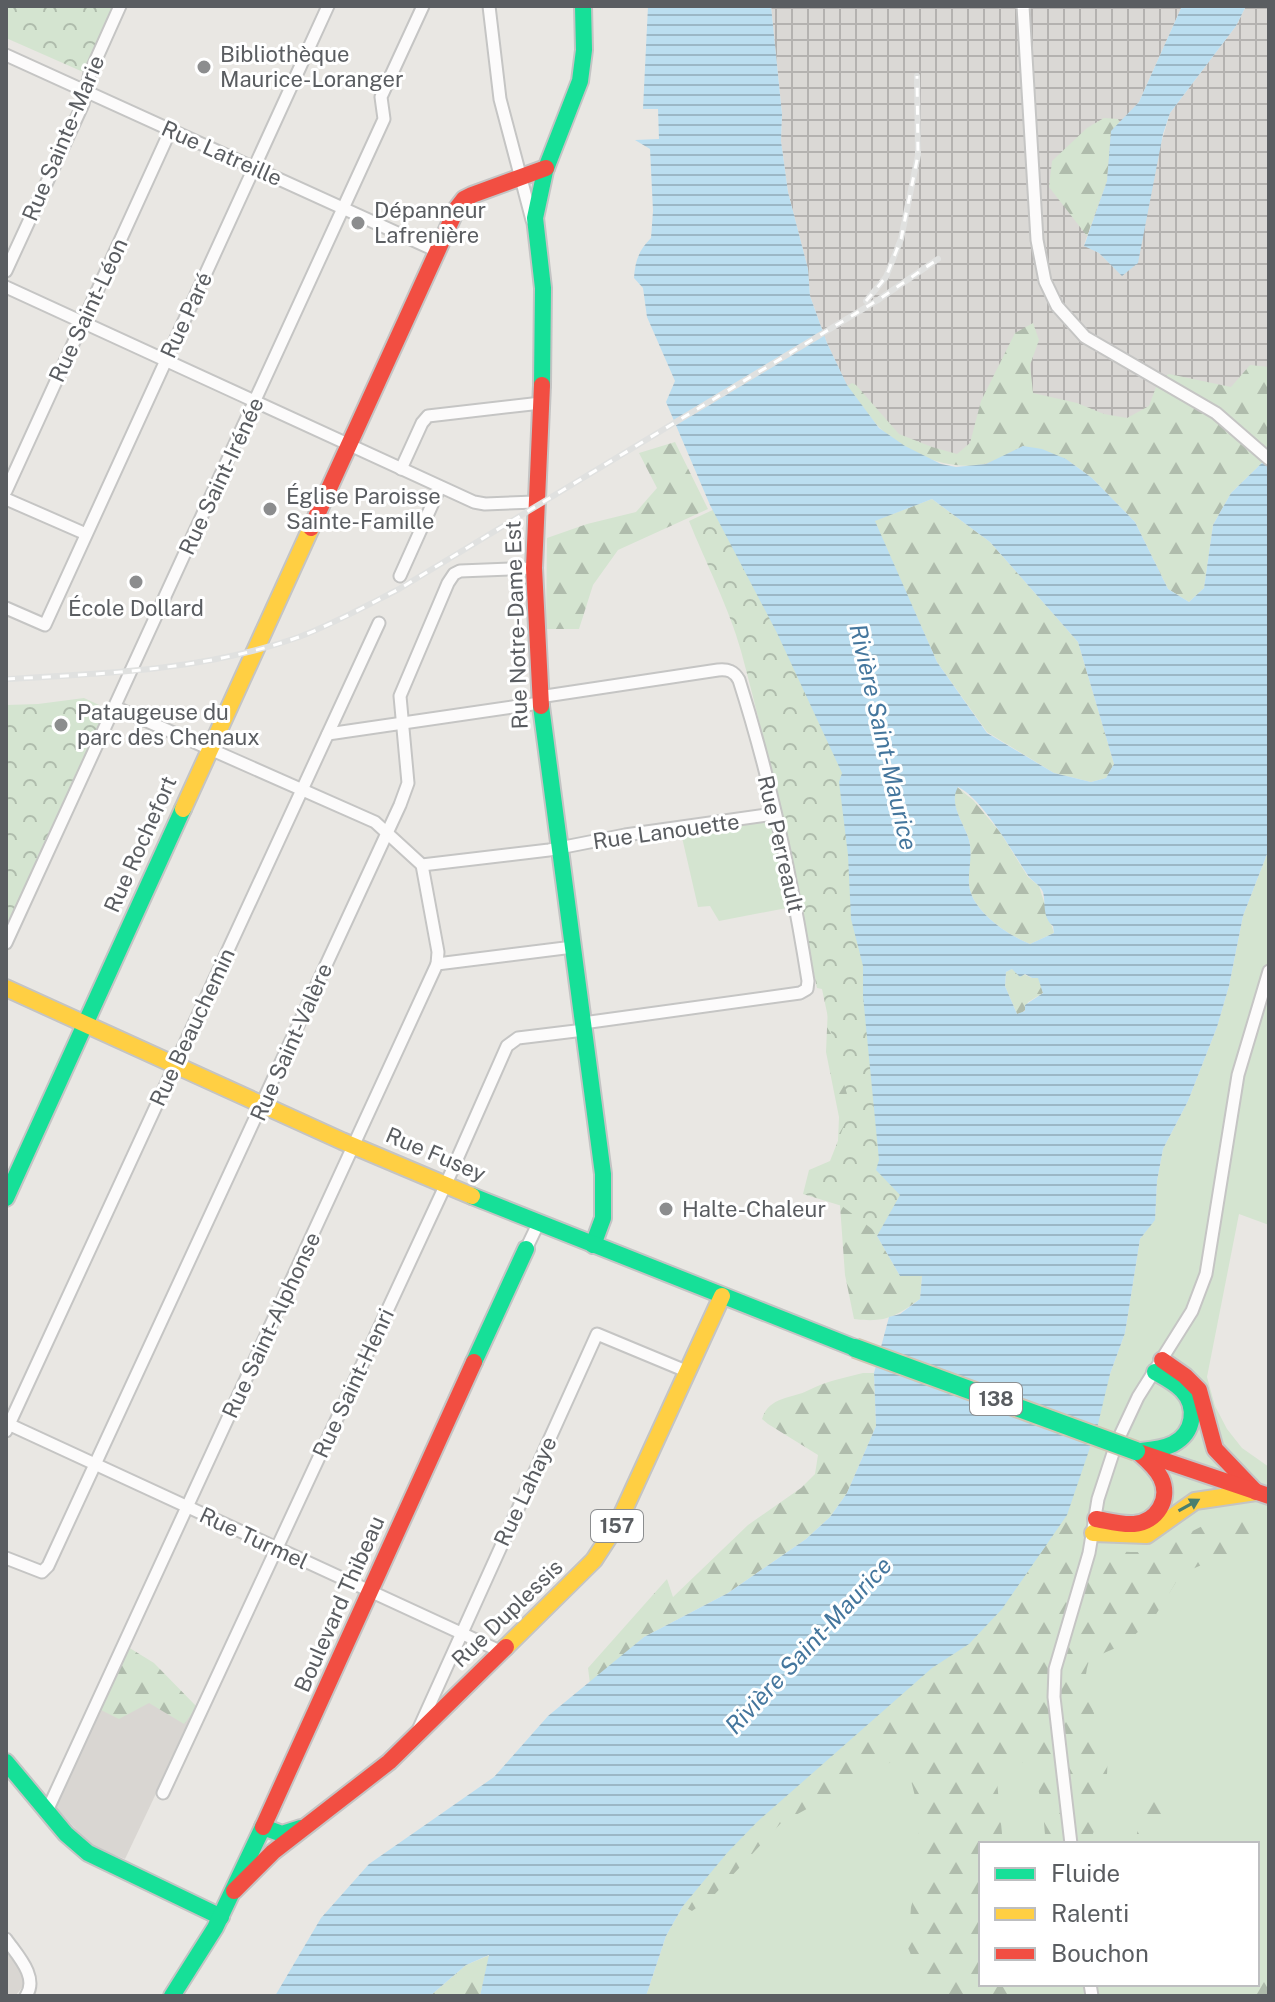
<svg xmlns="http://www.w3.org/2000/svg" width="1275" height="2002" font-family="'Public Sans',sans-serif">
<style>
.industrial{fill:url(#industrial-grid)}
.education{fill:#d9d6d2}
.grass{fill:#d4e4d0;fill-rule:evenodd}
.forest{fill:url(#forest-firs)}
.park{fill:url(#park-crowns)}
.water{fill:url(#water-rules);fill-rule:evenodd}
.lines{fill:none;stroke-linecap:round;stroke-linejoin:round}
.street-casing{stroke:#c5c5c4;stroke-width:15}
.fast-casing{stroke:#c4c4c4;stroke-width:20}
.slow-casing{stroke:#c4c4c4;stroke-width:20}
.jam-casing{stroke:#c4c4c4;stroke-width:20}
.street{stroke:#fcfbfb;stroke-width:11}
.fast{stroke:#16e098;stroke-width:16}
.slow{stroke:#ffcf43;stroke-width:16}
.jam{stroke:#f24e42;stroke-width:16}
.rail-casing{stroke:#e0e1e0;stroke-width:6}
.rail{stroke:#fff;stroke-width:3;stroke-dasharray:9;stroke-linecap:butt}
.fast-bridge-casing{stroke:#cfc5b3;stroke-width:22;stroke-linecap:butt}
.fast-bridge{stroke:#16e098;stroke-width:18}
.oneway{fill:#497e6f}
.poi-dot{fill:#8c8d8e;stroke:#fff;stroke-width:3}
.labels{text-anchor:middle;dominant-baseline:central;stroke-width:6;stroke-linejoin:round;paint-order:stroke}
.shield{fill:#fff;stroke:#8c8e90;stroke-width:2}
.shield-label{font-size:20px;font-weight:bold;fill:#5a5d61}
.poi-label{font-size:22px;fill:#5a5d61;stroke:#fff;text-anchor:start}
.street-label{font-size:22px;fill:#5a5d61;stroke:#fff}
.water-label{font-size:24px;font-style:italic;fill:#44769d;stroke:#fff}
</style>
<defs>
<pattern id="industrial-grid" width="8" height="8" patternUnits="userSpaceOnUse" patternTransform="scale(2)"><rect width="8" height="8" fill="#dad8d5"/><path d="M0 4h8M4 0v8" fill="none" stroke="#b4b2b0"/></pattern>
<pattern id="forest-firs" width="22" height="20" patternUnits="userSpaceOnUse" patternTransform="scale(2)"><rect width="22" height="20" fill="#d4e4d0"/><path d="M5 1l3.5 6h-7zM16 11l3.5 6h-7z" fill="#afbcac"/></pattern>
<pattern id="park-crowns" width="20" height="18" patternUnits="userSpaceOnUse" patternTransform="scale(2)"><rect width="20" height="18" fill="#d4e4d0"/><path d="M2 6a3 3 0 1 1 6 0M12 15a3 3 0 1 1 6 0" fill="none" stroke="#afbcac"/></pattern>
<pattern id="water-rules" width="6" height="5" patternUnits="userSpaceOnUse" patternTransform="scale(2)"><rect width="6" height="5" fill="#bbdef0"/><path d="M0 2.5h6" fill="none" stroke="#9bb7c6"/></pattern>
</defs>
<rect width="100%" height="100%" fill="#e9e7e3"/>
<polygon class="industrial" points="771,6 1182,6 1139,102 1120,123 1107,181 1084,245 1099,253 1122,275 1170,113 1236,26 1246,6 1269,6 1269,456 986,464 905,446 847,386 827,343 810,296 808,269 788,192 781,141 782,114"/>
<g class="education">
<polygon points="119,1665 197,1707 125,1859 91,1846 54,1805"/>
<polygon points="6,1933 25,1963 26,1983 15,1996 6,1996"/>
</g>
<g class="grass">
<polygon points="776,818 792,907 719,921 710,906 698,907 681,833"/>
<path d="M1269 849V1225L1239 1214 1207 1377 1215 1406 1227 1429 1242 1448 1269 1467V1996H646L666 1936 683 1906 1110 1374 1125 1333 1140 1239 1155 1219 1157 1181 1163 1149 1188 1101 1217 1027 1229 986 1243 916ZM981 1844H1257V1984H981Z"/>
</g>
<g class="forest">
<polygon points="1104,118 1118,119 1120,123 1111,131 1107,181 1087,236 1049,187 1052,161 1087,128"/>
<path d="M1033 323 1039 340 1030 365 1033 393 1077 403 1104 414 1127 418 1149 406 1159 379 1169 374 1231 387 1250 365 1269 367V456L1231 493 1213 525 1204 588 1189 602 1168 589 1135 522 1092 478 1066 459 1023 446C1011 452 997 461 984 464 949 472 901 452 877 425 866 413 857 399 847 386L852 383 856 385 899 434 932 447 957 454 970 443 981 401 1015 333Z"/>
<polygon points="675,442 708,509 618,550 593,585 579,629 546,629 547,538 587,524 636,512 657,488 639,453"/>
<polygon points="932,499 990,542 1078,642 1114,764 1106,778 1091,782 1054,773 987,732 937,662 874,521"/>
<path d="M957 787 973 800 1000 832 1028 877 1039 886 1054 933 1030 944C1008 935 971 911 969 884 967 869 973 856 969 840 964 823 948 804 957 787Z"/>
<path d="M1012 969 1032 978H1039L1043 993 1028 1002C1026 1009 1025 1013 1017 1014L1005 986 1006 972Z"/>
<path d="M829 983 900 1195 877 1236 900 1276H922L920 1299C895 1317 885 1323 854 1319L845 1275 837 1164 839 1117 826 1052Z"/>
<path d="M863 1373H874L876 1426 847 1493 830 1517 806 1539 728 1593 644 1637 590 1684 588 1668 667 1579 673 1597 748 1525 801 1488 815 1474 818 1455 768 1424 762 1419C769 1396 792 1399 809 1390 826 1381 844 1378 863 1373Z"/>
<path d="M1248 1509 1265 1518 1269 1539 1254 1542 1181 1574 1155 1616 1125 1644 1090 1659C1077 1689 1098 1715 1105 1744 1113 1777 1099 1813 1090 1844H1046C1042 1805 1044 1783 1014 1753L1005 1756 996 1771 1003 1844H981V1984H1017L1018 1996H929L908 1948 911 1907 922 1870 916 1800 905 1757H898L882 1768 781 1823 714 1895 692 1911 683 1906 727 1853 757 1822 932 1668 969 1644 1002 1609 1067 1515 1095 1533 1099 1545C1154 1565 1171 1538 1218 1519 1228 1515 1238 1512 1248 1509Z"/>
<polygon points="128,1647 154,1663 197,1707 184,1724 149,1703 119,1719 99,1709"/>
<polygon points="1161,1789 1164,1812 1161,1844 1134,1844 1146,1802"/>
<polygon points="490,1955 480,1996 430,1996 466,1965"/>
<polygon points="1269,1961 1269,1996 1243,1996 1252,1984 1257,1984 1257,1977"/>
<polygon points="1088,1984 1123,1984 1125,1996 1087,1996"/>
</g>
<g class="park">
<polygon points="6,6 121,6 90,75 6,38"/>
<path d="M717 508 847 771 909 1202 885 1239 842 1206 803 1194 809 1170 830 1161 845 1123 847 1094 838 1065 822 989 817 988C794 875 771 762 741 651 730 610 705 561 689 521Z"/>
<polygon points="84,698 110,710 6,939 6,705 38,704"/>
</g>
<g class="water">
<path d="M648 6H771L782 114 781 141 788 192 808 269 810 296 827 343 847 385 879 428 905 446 941 464 956 467 986 464 1023 446 1042 449 1066 459 1092 478 1135 522 1168 589 1189 602 1204 588 1213 525 1231 493 1269 456V849L1243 916 1229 986 1217 1027 1188 1101 1163 1149 1157 1181 1155 1220 1140 1239 1125 1333 1110 1374 1098 1424 1067 1515 1002 1609 969 1644 932 1668 757 1822 727 1853 683 1906 666 1936 646 1996H480L489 1955 466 1965 430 1996H275L321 1918 369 1864 494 1777 548 1716 644 1637 728 1593 806 1539 830 1517 847 1493 876 1426 874 1373 889 1317 900 1314 920 1299 922 1276H900L877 1236 900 1195 876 1170 879 1160 863 996V966L851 919 848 855 839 782 842 773 777 633 710 505 666 402 675 381 647 317 643 288 634 278C635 261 639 250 651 238L653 211 650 149 635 140 659 139 658 109H643ZM932 499 990 542 1078 642 1114 764 1106 778 1091 782 1054 773 987 733 937 662 875 521ZM958 787C981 797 1012 851 1027 874 1031 881 1040 884 1043 892 1046 904 1042 917 1053 926L1054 933 1030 944C1008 935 971 911 969 884 968 869 973 856 969 840 964 823 948 804 958 787ZM1012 969 1020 977 1025 974 1032 978H1038L1043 993 1025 1005V1011L1017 1014 1005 986 1006 972Z"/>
<polygon points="1182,6 1246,6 1236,26 1170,113 1163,134 1138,263 1122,276 1099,253 1084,246 1107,181 1111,131 1139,102"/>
</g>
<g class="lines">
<defs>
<g id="street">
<polyline points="489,6 500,99 532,220"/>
<polyline points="1023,6 1037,240 1045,281 1057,306 1085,337 1216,413 1269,459"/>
<polyline points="6,55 437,251"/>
<polyline points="6,271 83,104 90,73 120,6"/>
<polyline points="6,287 474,502 485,504 535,502"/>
<polyline points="401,469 422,423 428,416 541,403"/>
<polyline points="6,491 171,129"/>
<polyline points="6,499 86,534"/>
<polyline points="400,576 440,487"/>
<polyline points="6,608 45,625 328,6"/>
<path d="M539 697 718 670C728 669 734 671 739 680 770 777 792 880 808 981L807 989 800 993 583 1023"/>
<polyline points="115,707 375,822 422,865 549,850 625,835 774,814"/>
<polyline points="328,734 540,703"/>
<polyline points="422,865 438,952 437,964"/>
<polyline points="6,943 384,119 381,97 423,6"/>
<polyline points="526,1249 538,1224"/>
<polyline points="6,1423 502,1652"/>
<polyline points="6,1431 379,623"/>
<polyline points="6,1558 42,1572 48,1566 400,805 408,783 400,696 448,583 454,574 460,571 534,568"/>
<polyline points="419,1728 597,1334 686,1371"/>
<polyline points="163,1793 446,1184 507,1046 518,1038 584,1030"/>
<polyline points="47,1811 437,964 573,947"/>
<polyline points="1071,1844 1054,1697 1055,1669 1089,1553 1098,1499 1116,1444 1138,1397 1192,1311 1206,1274 1238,1075 1269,971"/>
<path d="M6 1939C17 1955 39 1977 26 1996"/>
<polyline points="1090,1984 1092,1996"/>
</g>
<g id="fast">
<polyline points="542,385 543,288 535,218 545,171 580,81 584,50 583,6"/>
<polyline points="541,706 603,1174 603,1218 593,1245"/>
<polyline points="472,1196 855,1348"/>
<polyline points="6,1198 183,809"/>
<polyline points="474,1362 526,1249"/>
<path d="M1141 1451C1152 1450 1163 1449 1173 1444 1194 1433 1198 1407 1182 1390 1174 1382 1164 1377 1155 1372"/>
<polyline points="6,1762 66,1834 88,1853 221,1917"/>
<polyline points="172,1996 215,1928 263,1827 282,1834 301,1828"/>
</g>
<g id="slow">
<polyline points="183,809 311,528"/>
<polyline points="6,988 342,1141 472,1196"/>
<polyline points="1093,1533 1147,1535 1195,1501 1256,1492"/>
<polyline points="506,1647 594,1560 618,1523 722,1296"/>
</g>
<g id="jam">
<polyline points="311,528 457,208 464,199 472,195 546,168"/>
<polyline points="541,706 534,568 542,385"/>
<polyline points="1162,1360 1185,1376 1199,1390 1215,1449 1256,1492"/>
<polyline points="1136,1451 1269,1496"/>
<path d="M1096 1519C1108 1521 1121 1525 1134 1524 1157 1522 1171 1499 1161 1478 1156 1468 1148 1461 1140 1454"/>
<polyline points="263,1827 474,1362"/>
<polyline points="234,1891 273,1852 389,1762 506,1647"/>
</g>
</defs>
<use href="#street" class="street-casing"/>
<use href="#fast" class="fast-casing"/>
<use href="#slow" class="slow-casing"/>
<use href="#jam" class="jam-casing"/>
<use href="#street" class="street"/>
<use href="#fast" class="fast"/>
<use href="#slow" class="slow"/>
<use href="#jam" class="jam"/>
<defs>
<g id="rail">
<polyline points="866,301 886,277 901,239 918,155 917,76"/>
<path d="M6 679C104 674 206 670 299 637 333 624 366 606 399 589L878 300 938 259"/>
</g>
</defs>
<use href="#rail" class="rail-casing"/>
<use href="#rail" class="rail"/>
<defs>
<polyline id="fast-bridge" points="855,1348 1136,1451"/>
</defs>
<use href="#fast-bridge" class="fast-bridge-casing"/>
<use href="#fast-bridge" class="fast-bridge"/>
</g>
<defs><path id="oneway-solid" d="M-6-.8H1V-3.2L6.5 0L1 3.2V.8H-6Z" transform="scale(2)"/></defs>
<use class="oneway" href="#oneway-solid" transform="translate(1189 1505) rotate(-29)"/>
<g class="poi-dot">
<circle cx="204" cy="67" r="8"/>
<circle cx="358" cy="223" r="8"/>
<circle cx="270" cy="509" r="8"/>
<circle cx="136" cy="582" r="8"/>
<circle cx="61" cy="725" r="8"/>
<circle cx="666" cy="1209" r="8"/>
</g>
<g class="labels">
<g class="shield">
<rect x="970" y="1383" width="52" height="32" rx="6"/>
<rect x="591" y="1510" width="52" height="32" rx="6"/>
</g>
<g class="shield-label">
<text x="996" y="1399">138</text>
<text x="617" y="1526">157</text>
</g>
<g class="poi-label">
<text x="220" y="54">Bibliothèque<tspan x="220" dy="25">Maurice-Loranger</tspan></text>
<text x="374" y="210">Dépanneur<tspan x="374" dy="25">Lafrenière</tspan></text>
<text x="286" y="496">Église Paroisse<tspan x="286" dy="25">Sainte-Famille</tspan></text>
<text x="136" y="608" text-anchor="middle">École Dollard</text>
<text x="77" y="712">Pataugeuse du<tspan x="77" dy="25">parc des Chenaux</tspan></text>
<text x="682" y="1209">Halte-Chaleur</text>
</g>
<g class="street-label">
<text transform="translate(63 138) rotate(-67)">Rue Sainte-Marie</text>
<text transform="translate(222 153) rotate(24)">Rue Latreille</text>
<text transform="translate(88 310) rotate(-65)">Rue Saint-Léon</text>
<text transform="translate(186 315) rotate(-65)">Rue Paré</text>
<text transform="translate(221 476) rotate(-65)">Rue Saint-Irénée</text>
<text transform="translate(516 625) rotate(-92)">Rue Notre-Dame Est</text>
<text transform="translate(666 831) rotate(-8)">Rue Lanouette</text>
<text transform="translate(140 844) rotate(-66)">Rue Rochefort</text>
<text transform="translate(781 844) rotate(77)">Rue Perreault</text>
<text transform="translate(192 1027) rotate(-65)">Rue Beauchemin</text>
<text transform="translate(291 1042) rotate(-66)">Rue Saint-Valère</text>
<text transform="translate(436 1154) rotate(23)">Rue Fusey</text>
<text transform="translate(271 1325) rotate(-65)">Rue Saint-Alphonse</text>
<text transform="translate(353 1383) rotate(-65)">Rue Saint-Henri</text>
<text transform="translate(525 1491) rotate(-65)">Rue Lahaye</text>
<text transform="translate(254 1538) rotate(25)">Rue Turmel</text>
<text transform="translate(339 1604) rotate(-66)">Boulevard Thibeau</text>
<text transform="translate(507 1613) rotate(-44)">Rue Duplessis</text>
</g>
<g class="water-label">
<text transform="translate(884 737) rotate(77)">Rivière Saint-Maurice</text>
<text transform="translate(808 1645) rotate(-47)">Rivière Saint-Maurice</text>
</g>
</g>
<rect width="1275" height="2002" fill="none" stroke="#5a5d61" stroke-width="16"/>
<rect x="979" y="1842" width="280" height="144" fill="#ffffff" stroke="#bdbec0" stroke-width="2"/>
<rect x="995" y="1868" width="40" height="12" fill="#16e098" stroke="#bdbec0" stroke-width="2"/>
<text x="1051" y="1882" font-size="24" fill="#5a5d61">Fluide</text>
<rect x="995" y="1908" width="40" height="12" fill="#ffcf43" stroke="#bdbec0" stroke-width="2"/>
<text x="1051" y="1922" font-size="24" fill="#5a5d61">Ralenti</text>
<rect x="995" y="1948" width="40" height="12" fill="#f24e42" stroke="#bdbec0" stroke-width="2"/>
<text x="1051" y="1962" font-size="24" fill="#5a5d61">Bouchon</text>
</svg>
